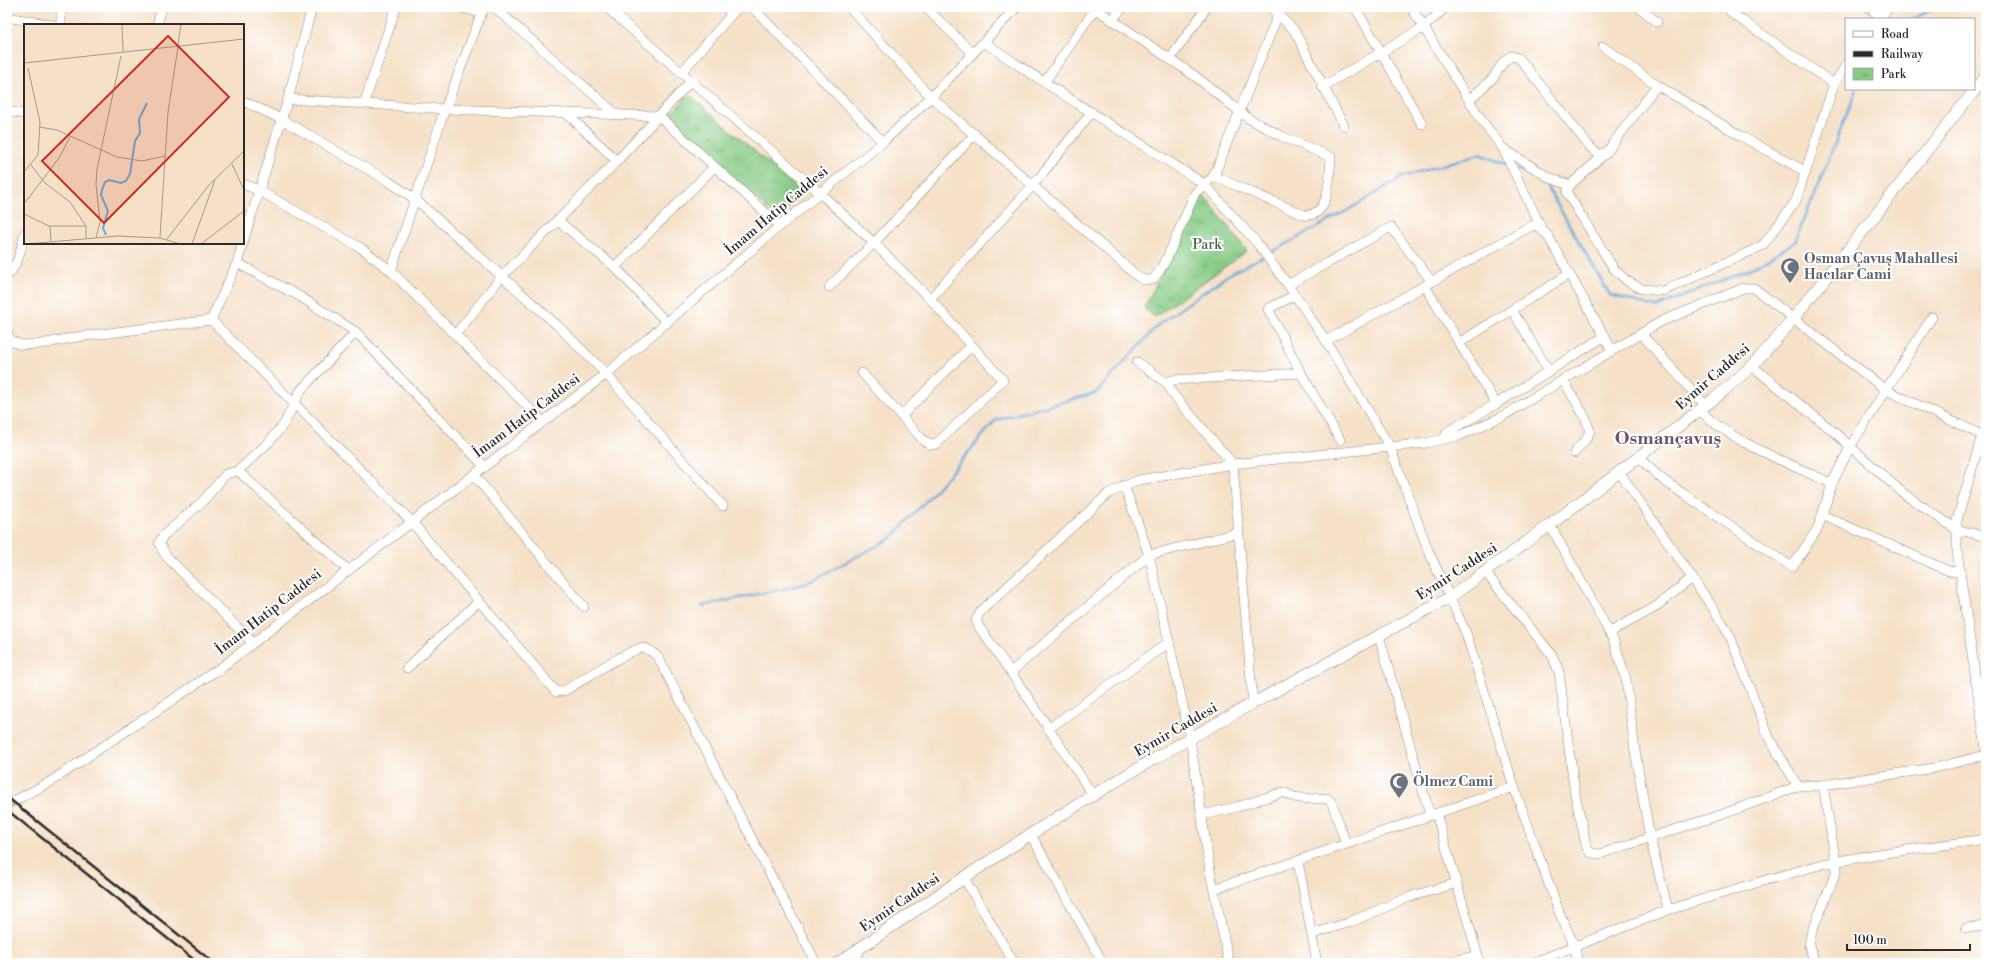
<svg xmlns="http://www.w3.org/2000/svg" width="1993" height="970" font-family="'Libre Bodoni',serif">
<style>
.park{fill:url(#park-tufts);stroke:#587a58}
.lines{fill:none;stroke-linecap:round;stroke-linejoin:round}
.stream{stroke:#69aadd;stroke-width:2.5}
.minor-tunnel{stroke:#cdbda9;stroke-width:9;stroke-dasharray:9 4.5;stroke-linecap:butt}
.minor-casing{stroke:#90867a;stroke-width:10}
.major-casing{stroke:#90867a;stroke-width:12}
.minor{stroke:#fff;stroke-width:9}
.major{stroke:#fff;stroke-width:11}
.rail{stroke:#2b2b2b;stroke-width:2.5}
.labels{text-anchor:middle;dominant-baseline:central;stroke-width:4;stroke-linejoin:round;paint-order:stroke}
.street-label{font-size:14px;fill:#2b2b2b;stroke:#fff}
.park-label{font-size:14px;fill:#4b634a;stroke:#fff}
.worship-label{font-size:14px;font-weight:bold;fill:#5b616d;stroke:#fff;text-anchor:start}
.district-label{font-size:18px;font-weight:bold;fill:#67556b;stroke:#fff}
.inset-river{fill:none;stroke:#69aadd;stroke-width:2}
.inset-road{fill:none;stroke:#a59889;stroke-width:1}
.view{fill:#c8321e;fill-opacity:0.15;stroke:#c8321e;stroke-width:2}
.inset-edge{fill:none;stroke:#2b2b2b;stroke-width:2}
</style>
<defs>
<pattern id="park-tufts" width="24" height="20" patternUnits="userSpaceOnUse"><rect width="24" height="20" fill="#86ca84"/><path d="M3 7l-1-3M5 7V3M7 7l1-3M15 17l-1-3M17 17v-4M19 17l1-3" fill="none" stroke="#6ea46c"/></pattern>
</defs>
<rect width="100%" height="100%" fill="#fff"/>
<filter id="ink" filterUnits="userSpaceOnUse"><feTurbulence type="fractalNoise" baseFrequency=".025" numOctaves="2"/><feDisplacementMap in="SourceGraphic" scale="8" xChannelSelector="R" yChannelSelector="G"/><feConvolveMatrix kernelMatrix="1 2 1 2 8 2 1 2 1" color-interpolation-filters="sRGB"/></filter>
<filter id="wash" filterUnits="userSpaceOnUse"><feTurbulence type="fractalNoise" baseFrequency=".012" numOctaves="4" result="noise"/><feDisplacementMap in="SourceGraphic" scale="16" xChannelSelector="R" yChannelSelector="G"/><feGaussianBlur stdDeviation="0.9" result="paint"/><feColorMatrix in="noise" values="0 0 0 0 0 0 0 0 0 0 0 0 0 0 0 0 0 1.4 0 .05"/><feComposite in="paint" operator="in"/></filter>
<g filter="url(#wash)">
<rect width="100%" height="100%" fill="#f6e1c8"/>
<g class="park">
<polygon points="691,96 803,193 779,216 775,216 668,119 668,116 687,97"/>
<polygon points="1201,195 1208,200 1247,251 1155,317 1144,308"/>
</g>
<g class="lines">
<g class="stream">
<polyline points="1913,19 1937,7"/>
<polyline points="1516,169 1543,180 1610,295 1657,307 1750,269 1795,242 1857,89"/>
<polyline points="1268,254 1350,209 1402,177 1479,154 1507,165"/>
<polyline points="702,606 805,584 890,539 927,500 996,420 1096,393 1159,324 1228,275 1264,256"/>
</g>
</g>
</g>
<g filter="url(#ink)">
<g class="lines">
<polyline class="minor-tunnel" points="7,806 16,800"/>
<defs>
<g id="minor">
<polyline points="61,7 61,25"/>
<polyline points="458,7 482,13"/>
<polyline points="494,7 617,115"/>
<polyline points="606,7 821,194 874,243 930,299 1003,380 936,444 930,445 922,439 862,373"/>
<polyline points="725,7 732,14"/>
<polyline points="752,7 883,142"/>
<polyline points="849,7 931,97 1136,275 1143,280 1152,280 1159,272 1167,258 1195,193 1214,176 1281,7"/>
<polyline points="925,7 973,53"/>
<path d="M1093 7 1195 76 1248 118 1281 136 1331 157C1329 176 1331 218 1304 215L1214 176"/>
<polyline points="1270,7 1294,30 1344,126"/>
<polyline points="1355,7 1422,124"/>
<polyline points="1411,7 1482,121 1502,147 1542,229"/>
<polyline points="1639,7 1657,22"/>
<polyline points="1729,7 1730,12 1834,84"/>
<polyline points="1868,7 1880,16"/>
<polyline points="7,17 53,25"/>
<polyline points="1879,19 1890,7"/>
<polyline points="1112,20 1123,7"/>
<polyline points="157,25 162,7"/>
<path d="M984 42C1056 92 1131 137 1204 184L1257 243 1288 285 1326 341 1390 447 1428 550 1466 633 1514 787 1559 912 1574 945 1578 963"/>
<polyline points="1603,47 1657,85 1741,136 1806,172"/>
<polyline points="1170,59 1207,7"/>
<polyline points="681,73 738,7"/>
<polyline points="1044,83 1095,9"/>
<polyline points="1322,87 1424,27 1446,7"/>
<polyline points="288,99 445,109 659,116 780,226"/>
<polyline points="1469,100 1493,78 1504,61 1511,56 1519,58 1589,146 1598,154 1606,153 1657,85"/>
<polyline points="243,101 281,119 388,181 415,199 558,326 606,374 723,506"/>
<polyline points="364,104 396,7"/>
<polyline points="7,111 25,114"/>
<polyline points="566,113 617,161"/>
<polyline points="1504,149 1550,178 1570,185 1606,153"/>
<polyline points="243,184 258,190 361,248 391,271 543,422"/>
<polyline points="1570,185 1567,193 1614,269 1627,281 1642,289 1663,291 1751,251 1763,245 1796,201 1834,84 1846,65"/>
<polyline points="557,220 615,267 667,323"/>
<polyline points="243,242 288,99 312,7"/>
<polyline points="237,263 299,296 356,332 485,467"/>
<polyline points="615,267 714,167"/>
<polyline points="391,271 445,109 484,7"/>
<path d="M7 276C19 264 21 248 25 233"/>
<polyline points="1288,285 1391,227 1432,282"/>
<polyline points="1425,286 1496,404"/>
<polyline points="829,287 874,243 975,134"/>
<polyline points="1295,295 1268,309 1301,373 1340,440"/>
<polyline points="930,299 1034,184 1092,112"/>
<polyline points="1512,310 1549,371"/>
<path d="M211 320 411 521 556 692 564 691C578 683 630 649 642 648 649 648 653 653 658 657L816 963"/>
<polyline points="211,320 237,263 243,243"/>
<polyline points="7,332 11,341 21,345 41,344 77,337 211,320"/>
<polyline points="456,334 501,277 617,161 691,81"/>
<polyline points="1641,334 1706,406"/>
<polyline points="1326,341 1531,226 1537,225 1548,236 1612,350"/>
<polyline points="1459,343 1569,274"/>
<polyline points="1137,362 1168,384"/>
<polyline points="1752,366 1834,432 1904,494 1956,529 1986,537"/>
<polyline points="1563,380 1585,417 1590,431 1586,439 1574,453"/>
<path d="M1700 410C1728 441 1794 465 1832 484"/>
<polyline points="901,416 971,346"/>
<polyline points="1982,435 1957,520 1957,552 1986,749"/>
<polyline points="1444,439 1447,432 1496,404 1605,336"/>
<polyline points="1639,458 1663,480 1792,567 1818,528 1832,484 1850,447 1932,317"/>
<polyline points="238,471 347,569"/>
<polyline points="1620,473 1715,611 1730,636 1770,740 1798,786"/>
<polyline points="474,475 584,607"/>
<polyline points="1124,485 1149,555 1169,642 1190,738 1210,871 1229,963"/>
<polyline points="1822,515 1949,571 1960,572"/>
<polyline points="1550,525 1613,639 1626,679 1635,751 1650,838 1668,910"/>
<polyline points="1486,573 1552,655 1559,672 1575,794 1587,849 1591,853 1600,854 1726,813 1798,786 1823,785 1934,768 1986,755"/>
<polyline points="1610,632 1654,608 1692,578"/>
<polyline points="1379,636 1430,815"/>
<polyline points="252,642 166,556 159,543 163,536 202,502 226,474 238,471 269,442 284,424 301,390 356,332"/>
<polyline points="407,668 479,601"/>
<polyline points="1012,671 1149,555 1237,533"/>
<polyline points="1975,681 1986,683"/>
<polyline points="1253,704 1233,464 1171,392 1168,384 1172,380 1301,373"/>
<polyline points="1048,729 1169,642"/>
<path d="M1093 795C1055 739 1019 682 979 627L976 620 981 611 1109 493 1139 480 1233 464 1427 443 1461 435 1501 417 1662 321 1744 288H1754L1886 390 1986 437"/>
<polyline points="16,800 50,782 223,666 606,374 780,226 883,142 931,97 1017,7"/>
<polyline points="1436,813 1480,963"/>
<polyline points="1202,815 1237,807 1283,792 1294,797 1310,799 1327,798 1332,803 1346,844"/>
<polyline points="1031,835 1103,963"/>
<polyline points="1298,861 1317,963"/>
<polyline points="964,878 1014,963"/>
<polyline points="1214,889 1514,787"/>
<polyline points="1966,928 1986,926"/>
<polyline points="1312,934 1348,923 1409,897 1457,883"/>
<polyline points="855,963 860,948"/>
<polyline points="1445,963 1478,955"/>
<polyline points="1532,963 1668,910 1759,882 1823,864 1878,854 1986,839"/>
<polyline points="1815,963 1809,946 1811,934 1837,870 1823,785"/>
</g>
<path id="major" d="M838 963C926 903 1014 843 1105 788 1217 720 1334 660 1449 598L1550 525 1714 399 1752 366 1785 329 1986 76"/>
</defs>
<use href="#minor" class="minor-casing"/>
<use href="#major" class="major-casing"/>
<use href="#minor" class="minor"/>
<use href="#major" class="major"/>
<g class="rail">
<polyline points="7,797 214,963"/>
<polyline points="7,810 198,963"/>
</g>
</g>
</g>
<defs>
<symbol id="mosque-pin" viewBox="-11 -11 22 30"><path d="M0 17L-7.5 6A9.5 9.5 0 1 1 7.5 6Z" fill="#6b7280" stroke="#fff"/><path d="M3.5-4.9A6 6 0 1 0 3.5 4.9A5 5 0 1 1 3.5-4.9Z" fill="#fff"/></symbol>
</defs>
<g fill-rule="evenodd">
<use href="#mosque-pin" x="1779" y="256" width="22" height="30"/>
<use href="#mosque-pin" x="1388" y="771" width="22" height="30"/>
</g>
<g class="labels">
<g class="street-label">
<text transform="translate(777 211) rotate(-40)">İmam Hatip Caddesi</text>
<text transform="translate(1713 377) rotate(-41)">Eymir Caddesi</text>
<text transform="translate(527 416) rotate(-37)">İmam Hatip Caddesi</text>
<text transform="translate(1457 572) rotate(-33)">Eymir Caddesi</text>
<text transform="translate(269 612) rotate(-38)">İmam Hatip Caddesi</text>
<text transform="translate(1176 730) rotate(-30)">Eymir Caddesi</text>
<text transform="translate(900 903) rotate(-34)">Eymir Caddesi</text>
</g>
<g class="park-label">
<text x="1207" y="245">Park</text>
</g>
<g class="worship-label">
<text x="1804" y="259">Osman Çavuş Mahallesi<tspan x="1804" dy="16">Hacılar Cami</tspan></text>
<text x="1413" y="782">Ölmez Cami</text>
</g>
<g class="district-label">
<text x="1668" y="438">Osmançavuş</text>
</g>
</g>
<g transform="translate(24 24)">
<rect width="220" height="220" fill="#f6e1c8"/>
<path class="inset-river" d="M82 211 79 204 84 187 77 171 78 166 81 158 85 156 97 159 102 157 106 150 111 117 116 109 115 95 123 79"/>
<path class="inset-road" d="M98 0 99 27M154 21 157 0M0 39 220 15M15 103 33 106 93 133 118 137 141 132M208 140 220 166M7 141 21 159 46 178 62 202V214M0 148 14 131 16 98 4 44M0 180 35 134 46 113M0 190 25 202H62M26 202 27 217M136 213 144 88 154 23M72 214 76 198 72 160 73 145 97 32M143 215 185 161 220 127M3 220 93 212 136 214 156 220M168 220 191 156M177 220 220 187"/>
<path class="view" d="M144 12 205 73 80 199 18 137Z"/>
<rect width="220" height="220" class="inset-edge"/>
</g>
<rect width="1993" height="970" fill="none" stroke="#fff" stroke-width="24"/>
<rect x="1845" y="18" width="130" height="72" fill="#ffffff" stroke="#aaaaaa"/>
<rect x="1853" y="31" width="20" height="6" fill="#ffffff" stroke="#aaaaaa"/>
<text x="1881" y="38" font-size="12" fill="#2b2b2b">Road</text>
<rect x="1853" y="51" width="20" height="6" fill="#2b2b2b" stroke="#aaaaaa"/>
<text x="1881" y="58" font-size="12" fill="#2b2b2b">Railway</text>
<rect x="1853" y="68" width="20" height="12" fill="url(#park-tufts)" stroke="#aaaaaa"/>
<text x="1881" y="78" font-size="12" fill="#2b2b2b">Park</text>
<path d="M1847 944v6h123v-6" fill="none" stroke="#2b2b2b" stroke-width="2"/>
<text x="1853" y="944" font-size="12" fill="#2b2b2b" stroke="#ffffff" stroke-width="3" paint-order="stroke">100 m</text>
</svg>
